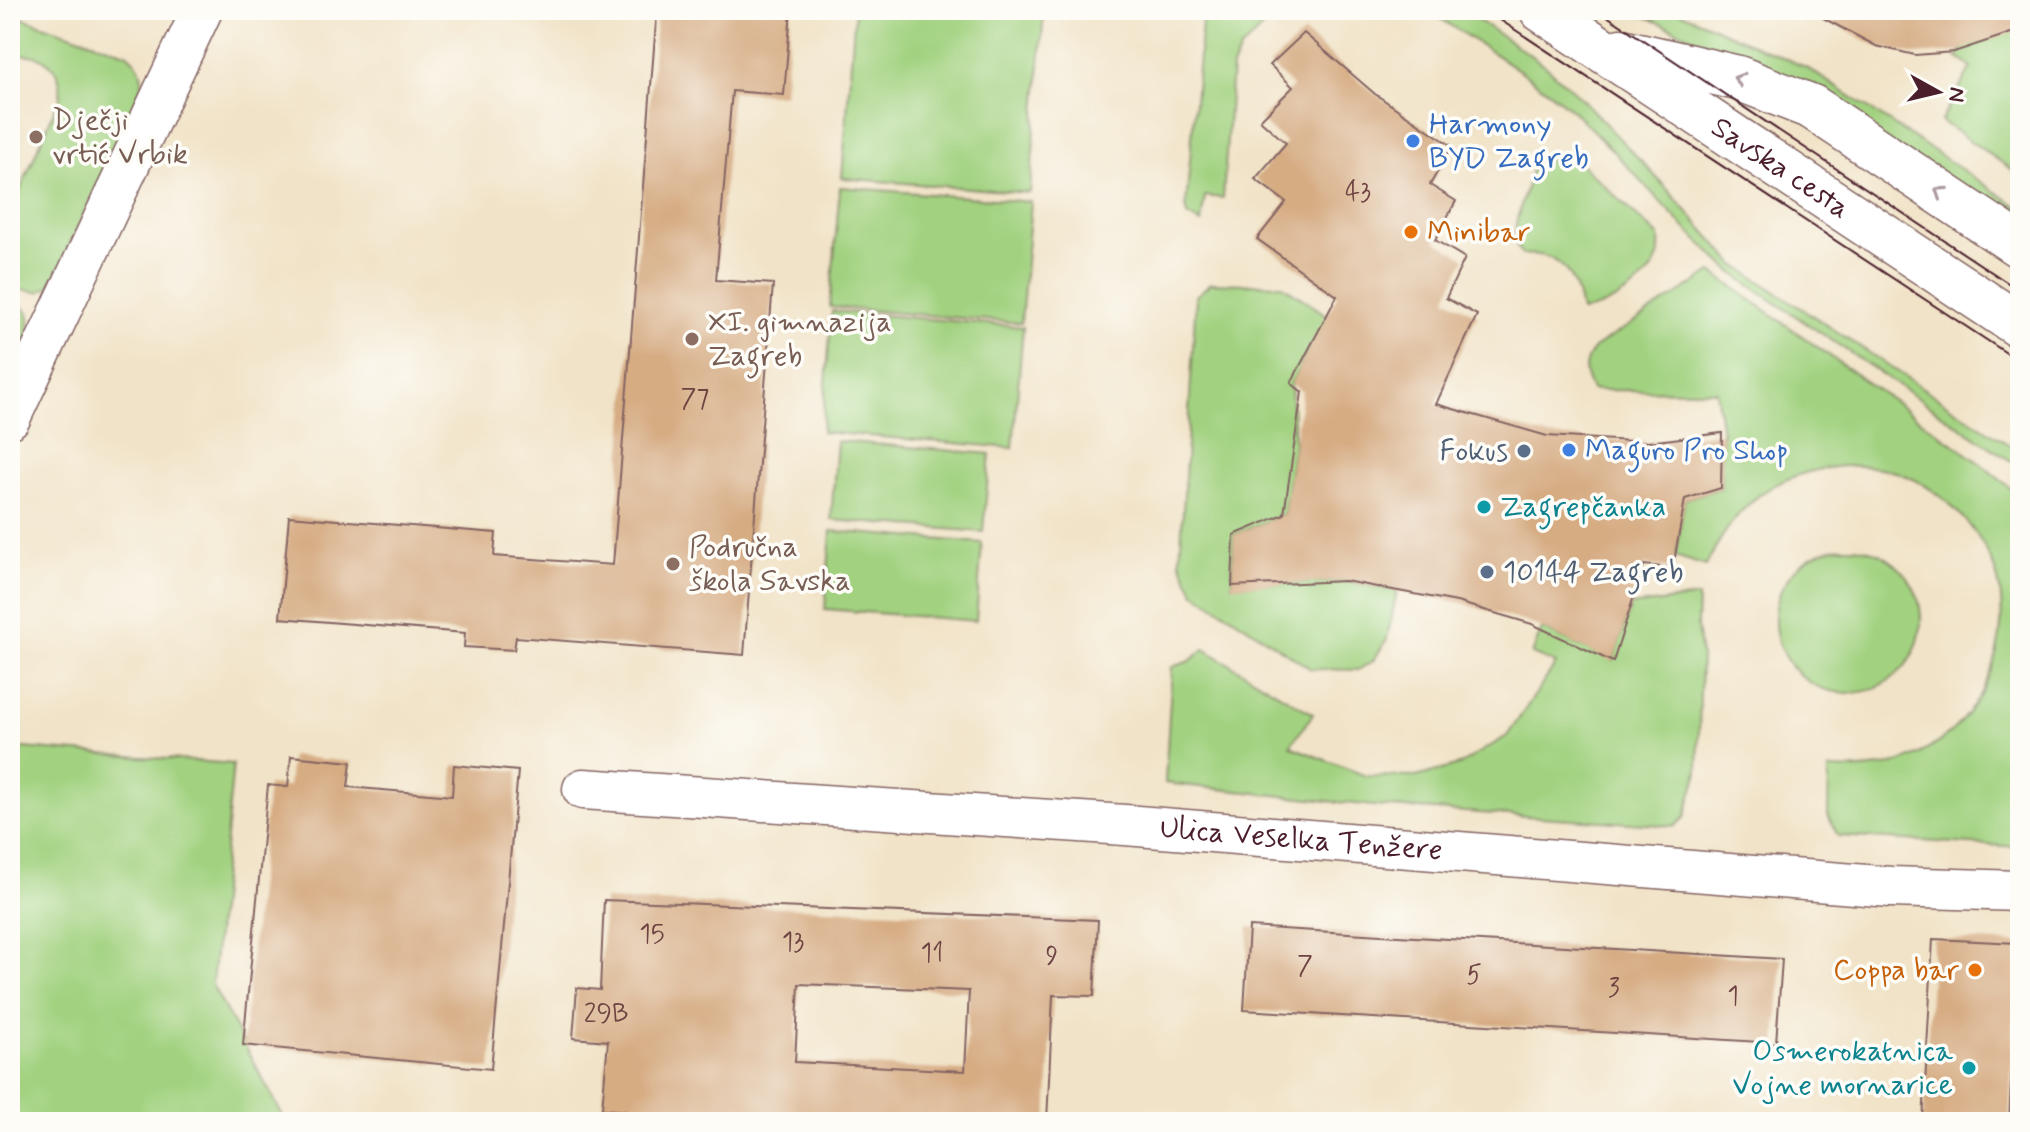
<svg xmlns="http://www.w3.org/2000/svg" width="2030" height="1132" font-family="Mynerve,sans-serif">
<style>
.green{fill:#a2d280;stroke:#767856;stroke-width:2}
.building{fill:#d6ac83;fill-rule:evenodd}
.lines{fill:none;stroke-linecap:round;stroke-linejoin:round}
.street-casing{stroke:#846462;stroke-width:43}
.secondary-casing{stroke:#846462;stroke-width:47}
.street{stroke:#fff;stroke-width:40}
.secondary{stroke:#fff;stroke-width:44}
.tram{stroke:#4a1f2b;stroke-width:2}
.oneway{stroke:#ae9aa0}
.education-dot{fill:#8d6e63;stroke:#fdfcf7;stroke-width:3}
.shop-dot{fill:#3f7fe0;stroke:#fdfcf7;stroke-width:3}
.food-dot{fill:#e8710a;stroke:#fdfcf7;stroke-width:3}
.service-dot{fill:#5c6f8a;stroke:#fdfcf7;stroke-width:3}
.culture-dot{fill:#0f9aa8;stroke:#fdfcf7;stroke-width:3}
.labels{text-anchor:middle;dominant-baseline:central;stroke-width:7;stroke-linejoin:round;paint-order:stroke}
.number-label{font-size:26px;fill:#6d4241}
.education-label{font-size:30px;fill:#785e54;stroke:#fdfcf7;text-anchor:start}
.shop-label{font-size:30px;fill:#366cbe;stroke:#fdfcf7;text-anchor:start}
.street-label{font-size:30px;fill:#4a1f2b;stroke:#fdfcf7}
.food-label{font-size:30px;fill:#c56008;stroke:#fdfcf7;text-anchor:start}
.service-label{font-size:30px;fill:#4e5e75;stroke:#fdfcf7;text-anchor:end}
.culture-label{font-size:30px;fill:#0d838f;stroke:#fdfcf7;text-anchor:start}
</style>
<rect width="100%" height="100%" fill="#fdfcf7"/>
<filter id="ink" filterUnits="userSpaceOnUse"><feTurbulence type="fractalNoise" baseFrequency=".0125" numOctaves="2"/><feDisplacementMap in="SourceGraphic" scale="16" xChannelSelector="R" yChannelSelector="G"/><feConvolveMatrix kernelMatrix="1 2 1 2 8 2 1 2 1" color-interpolation-filters="sRGB"/></filter>
<filter id="wash" filterUnits="userSpaceOnUse"><feTurbulence type="fractalNoise" baseFrequency=".006" numOctaves="4" result="noise"/><feDisplacementMap in="SourceGraphic" scale="32" xChannelSelector="R" yChannelSelector="G"/><feGaussianBlur stdDeviation="1.8" result="paint"/><feColorMatrix in="noise" values="0 0 0 0 0 0 0 0 0 0 0 0 0 0 0 0 0 1.4 0 .05"/><feComposite in="paint" operator="in"/></filter>
<g filter="url(#wash)">
<rect width="100%" height="100%" fill="#f1e3c7"/>
<g class="green">
<polygon points="855,10 1044,10 1030,193 842,178"/>
<polygon points="1203,10 1280,10 1240,50 1232,67 1223,198 1205,196 1201,223 1188,216 1186,206"/>
<path d="M1427 10H1463L1545 65 1577 94 1659 180 1734 264 2020 452V467L1742 280C1683 233 1637 172 1582 120 1537 77 1479 45 1427 10Z"/>
<polygon points="1631,10 1675,10 1807,68 2020,208 2020,225 1772,73"/>
<polygon points="1989,10 2020,10 2020,175 1941,121 1971,67 1957,57"/>
<path d="M10 14 126 53C138 62 143 71 142 87L50 287 39 292 10 288V214L60 97C64 66 39 49 10 57Z"/>
<path d="M1565 159 1580 163 1659 237C1659 243 1660 251 1658 257 1651 281 1605 311 1581 311 1575 276 1561 250 1522 255L1514 241 1517 219 1532 168 1543 160Z"/>
<polygon points="840,187 1031,202 1021,323 830,307"/>
<path d="M1712 272 1976 460 2020 496V847L1838 836 1828 816 1829 769C1850 770 1869 770 1890 765 1964 747 2007 671 2001 598 1999 572 1986 546 1970 526 1932 480 1887 458 1827 468 1765 478 1732 511 1706 566L1675 556 1685 499 1721 488 1722 433 1716 391 1592 390C1583 372 1582 364 1594 348Z"/>
<polygon points="1211,283 1282,285 1355,334 1312,344 1291,383 1294,445 1284,514 1234,535 1232,585 1345,581 1397,591 1387,639 1373,661 1358,670 1311,669 1194,592 1180,561 1196,296"/>
<path d="M10 306 23 308 28 312C34 334 19 354 10 373Z"/>
<polygon points="832,311 1023,327 1013,448 822,432"/>
<polygon points="837,441 990,454 983,532 831,520"/>
<polygon points="831,531 982,543 976,621 825,609"/>
<circle cx="1848" cy="620" r="73"/>
<polygon points="1698,597 1697,627 1701,656 1698,772 1685,817 1675,826 1374,806 1165,783 1172,667 1190,661 1204,649 1313,714 1290,746 1366,776 1416,777 1459,765 1507,736 1556,664 1532,654 1542,629 1613,661 1631,606"/>
<polygon points="10,747 233,764 212,985 286,1122 10,1122"/>
</g>
<g id="blocks">
<g class="building">
<polygon points="657,10 791,10 784,95 732,91 716,280 773,284 744,655 516,637 514,650 464,647 465,633 280,618 289,516 496,533 494,556 613,565"/>
<polygon points="1808,10 2020,10 2020,30 1954,52 1915,55 1876,46"/>
<polygon points="1304,33 1375,94 1452,146 1430,185 1456,201 1435,240 1465,258 1446,298 1477,315 1436,404 1547,436 1648,442 1722,433 1721,488 1685,499 1673,568 1644,565 1613,662 1532,624 1457,602 1345,581 1232,586 1234,535 1284,514 1302,392 1291,383 1337,296 1257,239 1286,202 1255,179 1286,143 1260,120 1293,87 1270,65"/>
<polygon points="291,756 351,762 348,787 452,796 454,765 518,771 491,1069 243,1045 268,785 288,787"/>
<path d="M604 900 1098 920 1094 996 1053 995 1047 1122H624L625 1111 602 1109 608 1041 573 1038 577 988 600 990ZM799 984 969 991 965 1071 795 1062Z"/>
<polygon points="1249,927 1782,959 1776,1043 1244,1010"/>
<polygon points="1933,939 2018,943 2009,1122 1923,1122"/>
</g>
</g>
</g>
<g filter="url(#ink)">
<use href="#blocks" fill-opacity="0" stroke="#846462" stroke-width="2"/>
<g class="lines">
<defs>
<g id="street">
<polyline points="10,418 202,10"/>
<path id="s1" d="M583 789 1125 825 1891 887 2020 891"/>
</g>
<g id="secondary">
<path id="s2" d="M1542 10 2020 326"/>
<polyline points="1621,51 1738,78 1812,107 2020,246"/>
</g>
</defs>
<use href="#street" class="street-casing"/>
<use href="#secondary" class="secondary-casing"/>
<use href="#street" class="street"/>
<use href="#secondary" class="secondary"/>
<g class="tram">
<polyline points="1485,10 2020,362"/>
<polyline points="1598,10 2020,291"/>
</g>
</g>
<defs><path id="oneway-chevron" d="M-2-3.5L2.5 0L-2 3.5" fill="none" stroke-width="1.6" stroke-linecap="round" stroke-linejoin="round" transform="scale(2)"/></defs>
<g class="oneway">
<use href="#oneway-chevron" transform="translate(1739 79) rotate(-163)"/>
<use href="#oneway-chevron" transform="translate(1940 192) rotate(-146)"/>
</g>
</g>
<g class="education-dot">
<circle cx="36" cy="137" r="8"/>
<circle cx="692" cy="339" r="8"/>
<circle cx="673" cy="564" r="8"/>
</g>
<g class="shop-dot">
<circle cx="1413" cy="141" r="8"/>
<circle cx="1569" cy="450" r="8"/>
</g>
<g class="food-dot">
<circle cx="1411" cy="232" r="8"/>
<circle cx="1975" cy="970" r="8"/>
</g>
<g class="service-dot">
<circle cx="1524" cy="451" r="8"/>
<circle cx="1487" cy="572" r="8"/>
</g>
<g class="culture-dot">
<circle cx="1484" cy="507" r="8"/>
<circle cx="1969" cy="1068" r="8"/>
</g>
<g class="labels">
<g class="number-label">
<text x="1358" y="193">43</text>
<text x="695" y="400">77</text>
<text x="652" y="935">15</text>
<text x="793" y="943">13</text>
<text x="932" y="954">11</text>
<text x="1052" y="957">9</text>
<text x="1305" y="967">7</text>
<text x="1474" y="976">5</text>
<text x="1614" y="989">3</text>
<text x="1733" y="997">1</text>
<text x="606" y="1015">29B</text>
</g>
<g class="education-label">
<text x="52" y="120">Dječji<tspan x="52" dy="34">vrtić Vrbik</tspan></text>
<text x="708" y="322">XI. gimnazija<tspan x="708" dy="34">Zagreb</tspan></text>
<text x="689" y="547">Područna<tspan x="689" dy="34">škola Savska</tspan></text>
</g>
<g class="shop-label">
<text x="1429" y="124">Harmony<tspan x="1429" dy="34">BYD Zagreb</tspan></text>
<text x="1585" y="450">Maguro Pro Shop</text>
</g>
<g class="street-label">
<text stroke="none"><textPath href="#s2" startOffset="286">Savska cesta</textPath></text>
<text stroke="none"><textPath href="#s1" startOffset="720">Ulica Veselka Tenžere</textPath></text>
</g>
<g class="food-label">
<text x="1427" y="232">Minibar</text>
<text x="1959" y="970" text-anchor="end">Coppa bar</text>
</g>
<g class="service-label">
<text x="1508" y="451">Fokus</text>
<text x="1503" y="572" text-anchor="start">10144 Zagreb</text>
</g>
<g class="culture-label">
<text x="1500" y="507">Zagrepčanka</text>
<text x="1953" y="1051" text-anchor="end">Osmerokatnica<tspan x="1953" dy="34">Vojne mornarice</tspan></text>
</g>
</g>
<rect width="2030" height="1132" fill="none" stroke="#fdfcf7" stroke-width="40"/>
<g transform="translate(1938 92) rotate(98)" stroke="#fdfcf7" stroke-width="6" paint-order="stroke">
<path d="M0-6L14 30L0 20L-14 30Z" fill="#4a1f2b"/>
<text y="-12" font-size="22" font-weight="bold" text-anchor="middle" fill="#4a1f2b">N</text>
</g>
</svg>
